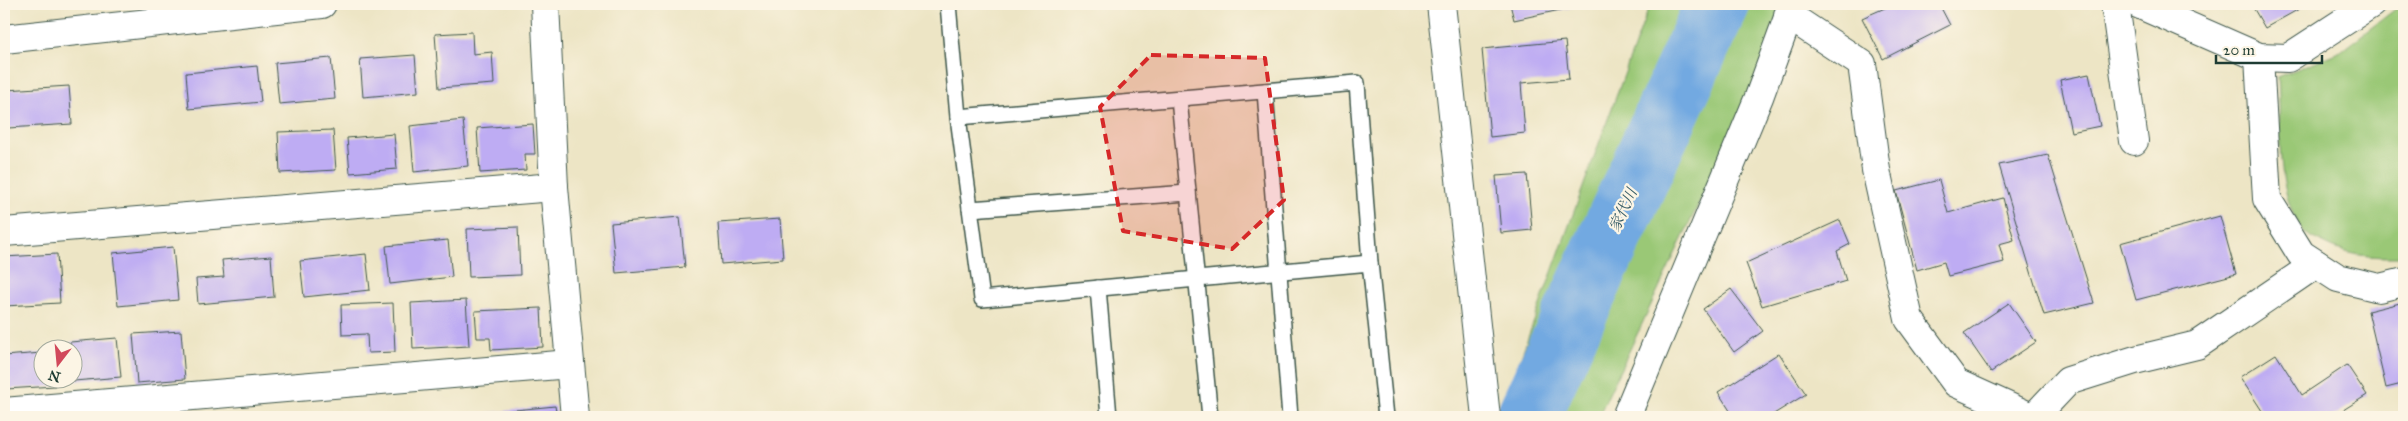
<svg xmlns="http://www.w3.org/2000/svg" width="2408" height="421" font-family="'IM FELL Great Primer','Noto Serif JP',serif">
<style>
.green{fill:#9ac876;stroke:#5c8255}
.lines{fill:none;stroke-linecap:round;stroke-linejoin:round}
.river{stroke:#72a9e1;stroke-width:64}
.building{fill:#beacf3}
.service-casing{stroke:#3e564a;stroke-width:18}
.minor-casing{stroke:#3e564a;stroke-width:30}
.tertiary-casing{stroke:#3e564a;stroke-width:30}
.service{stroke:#fff;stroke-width:15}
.minor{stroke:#fff;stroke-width:28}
.tertiary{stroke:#fff;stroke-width:28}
.marked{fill:#d62828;fill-opacity:0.2;stroke:#d62828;stroke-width:4;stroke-dasharray:10 6;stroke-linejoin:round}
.labels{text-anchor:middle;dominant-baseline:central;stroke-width:4.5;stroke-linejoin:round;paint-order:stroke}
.water-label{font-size:15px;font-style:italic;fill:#385d68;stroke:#fcf5e5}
</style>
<rect width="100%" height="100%" fill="#fcf5e5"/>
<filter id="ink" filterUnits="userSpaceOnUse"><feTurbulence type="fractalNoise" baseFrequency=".02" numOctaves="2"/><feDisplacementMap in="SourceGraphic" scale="10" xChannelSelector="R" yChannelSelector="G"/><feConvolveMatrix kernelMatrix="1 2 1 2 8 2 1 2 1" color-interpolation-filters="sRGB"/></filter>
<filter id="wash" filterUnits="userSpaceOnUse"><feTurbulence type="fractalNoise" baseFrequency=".0096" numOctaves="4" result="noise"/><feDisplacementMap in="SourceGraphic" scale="20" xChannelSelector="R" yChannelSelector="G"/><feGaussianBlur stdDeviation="1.12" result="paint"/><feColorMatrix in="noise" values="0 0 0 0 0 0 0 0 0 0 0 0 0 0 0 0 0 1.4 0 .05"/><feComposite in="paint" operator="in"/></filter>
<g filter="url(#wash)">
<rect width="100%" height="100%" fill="#ede5c5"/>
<g class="green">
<polygon points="1650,4 1793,4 1598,417 1493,417 1515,373"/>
<path d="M2402 4H2404V257C2369 257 2347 257 2316 239 2311 237 2306 234 2303 231 2273 190 2282 124 2278 77L2341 51Z"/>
</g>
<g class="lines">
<polyline class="river" points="1528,417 1717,4"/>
</g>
<g id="blocks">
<g class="building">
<polygon points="1510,4 1583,4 1583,5 1514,20"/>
<polygon points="1894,4 1939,4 1950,25 1883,59 1862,18"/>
<polygon points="2251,4 2308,4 2265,28"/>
<polygon points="472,32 473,54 492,52 494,84 439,88 435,34"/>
<polygon points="1565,41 1569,79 1521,83 1525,133 1490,137 1482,49"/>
<polygon points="415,55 418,92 363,97 360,59"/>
<polygon points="331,58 335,99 279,104 275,63"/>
<polygon points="257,66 261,102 189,109 186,73"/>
<polygon points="2089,74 2100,126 2071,132 2060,80"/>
<polygon points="69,86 72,124 8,128 6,90"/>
<polygon points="463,120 468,166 414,172 410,126"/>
<polygon points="533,124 535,154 525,154 526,170 480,173 477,128"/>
<polygon points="333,130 336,170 280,173 278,132"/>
<polygon points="394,134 397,169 350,173 347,138"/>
<polygon points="2048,155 2094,303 2044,315 1999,165"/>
<polygon points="1527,174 1532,230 1501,233 1496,176"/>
<polygon points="1939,180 1948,213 2003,198 2014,240 1999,244 2004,262 1948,276 1944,262 1917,270 1896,191"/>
<polygon points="2220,216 2236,274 2136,300 2120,243"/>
<polygon points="680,217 685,267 616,273 611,223"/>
<polygon points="780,219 783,259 721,264 718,223"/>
<polygon points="1840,220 1850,244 1837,251 1846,281 1762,306 1746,263"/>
<polygon points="518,227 520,275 469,277 467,229"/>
<polygon points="448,240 452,277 390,284 386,246"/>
<polygon points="173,247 178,300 118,306 113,253"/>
<polygon points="57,254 60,303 4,306 4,257"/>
<polygon points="366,254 370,290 304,297 300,261"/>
<polygon points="271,256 274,297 198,304 196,279 224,277 222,260"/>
<polygon points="1731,289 1763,331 1734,352 1703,309"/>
<polygon points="466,300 469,346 413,349 411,303"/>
<polygon points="2404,302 2404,392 2403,392 2402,384 2386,388 2368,311"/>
<polygon points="393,303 395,352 368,353 367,334 342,335 341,305"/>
<polygon points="2009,303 2036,342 1991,372 1964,333"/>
<polygon points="541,308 543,347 491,350 490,338 477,338 475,311"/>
<polygon points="181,331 185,379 137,383 133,334"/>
<polygon points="117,338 121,377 74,381 70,342"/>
<polygon points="42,353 42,378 54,378 55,386 6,389 4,356"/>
<polygon points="1779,353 1806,394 1769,417 1734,417 1718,392"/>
<polygon points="2276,354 2302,395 2347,365 2367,395 2332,417 2266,417 2240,377"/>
<polygon points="555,406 557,417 485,417 485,413"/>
</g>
</g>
</g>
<g filter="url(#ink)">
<use href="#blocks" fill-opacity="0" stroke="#3e564a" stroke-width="1"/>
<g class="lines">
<defs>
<g id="service">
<polyline points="948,4 958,117 982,299 1370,263 1386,417"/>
<polyline points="1265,91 1290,417"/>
<polyline points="1179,99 1210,417"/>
<polyline points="958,117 1357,83 1370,263"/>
<polyline points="970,209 1188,193"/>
<polyline points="1098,288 1109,417"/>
</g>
<g id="minor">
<polyline points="545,4 554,187 575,417"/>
<polyline points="1441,4 1486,417"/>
<polyline points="2115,4 2134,141"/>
<polyline points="2138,4 2259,57 2288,58 2371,4"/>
<polyline points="1788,15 1862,64 1876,170 1909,319 1956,383 2031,417"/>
<polyline points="2259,57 2267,199 2301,254 2338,278 2379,288 2404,282"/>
<polyline points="4,232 554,187"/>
<polyline points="4,412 570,364"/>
<polyline points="1626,417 1759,97 1793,4"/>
<polyline points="2034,417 2068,381 2135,360 2197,345 2316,264"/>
</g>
<polyline id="tertiary" points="4,39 322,4"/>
</defs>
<use href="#service" class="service-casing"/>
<use href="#minor" class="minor-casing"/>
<use href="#tertiary" class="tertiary-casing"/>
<use href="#service" class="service"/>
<use href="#minor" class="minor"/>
<use href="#tertiary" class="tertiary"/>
</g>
</g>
<path class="marked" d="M1151 55 1265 58 1284 200 1232 249 1123 231 1100 107Z"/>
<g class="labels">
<g class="water-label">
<text transform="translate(1623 210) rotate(-65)">家代川</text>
</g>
</g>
<rect width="2408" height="421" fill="none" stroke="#fcf5e5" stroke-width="20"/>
<g transform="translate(58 364) rotate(196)"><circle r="24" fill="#fcf5e5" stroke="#a4ab9e"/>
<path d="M0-4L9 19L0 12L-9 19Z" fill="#d1495b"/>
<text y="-8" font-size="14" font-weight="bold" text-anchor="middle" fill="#1f3d34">N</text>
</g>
<path d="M2216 55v8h106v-8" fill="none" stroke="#1f3d34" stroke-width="2.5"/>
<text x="2223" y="55" font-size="15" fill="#1f3d34" stroke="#fcf5e5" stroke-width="4" paint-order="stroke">20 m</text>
</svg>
